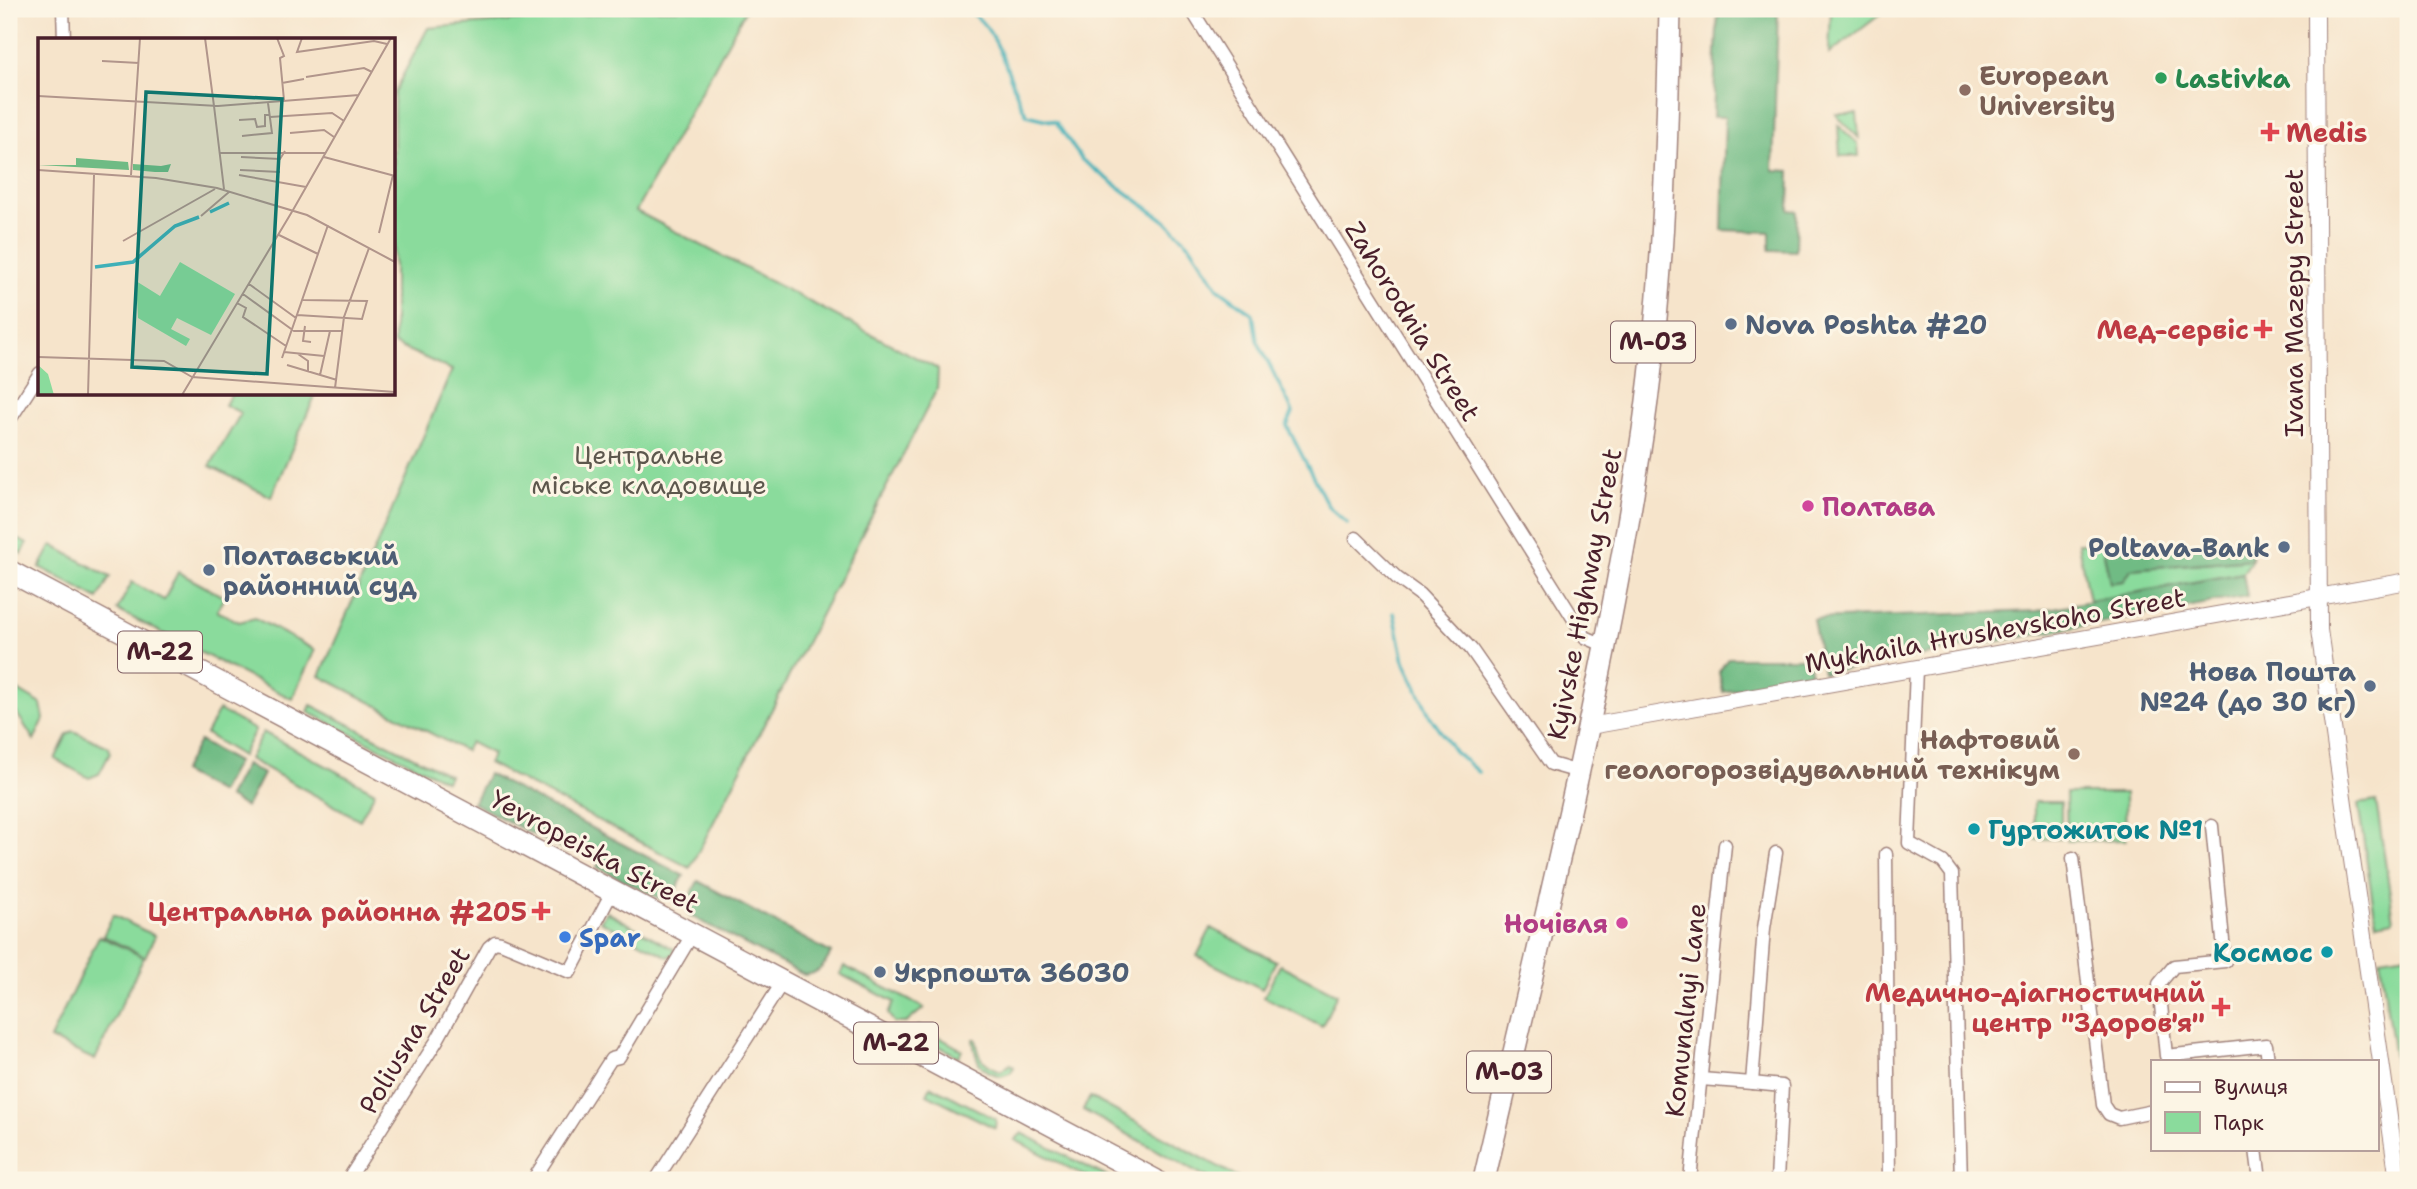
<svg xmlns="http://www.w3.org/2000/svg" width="2417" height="1189" font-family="'Shantell Sans',sans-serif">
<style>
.green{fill:#8adb9c;stroke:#6a7d64;stroke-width:2}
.forest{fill:#6fbb84;stroke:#5c6d58;stroke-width:2}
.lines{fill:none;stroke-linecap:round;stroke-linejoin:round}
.stream{stroke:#3fb0b8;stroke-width:3.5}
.street-casing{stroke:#a0827b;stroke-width:15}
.secondary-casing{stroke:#a0827b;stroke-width:18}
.highway-casing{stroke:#a0827b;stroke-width:24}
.street{stroke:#fff;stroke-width:12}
.secondary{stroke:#fff;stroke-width:16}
.highway{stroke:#fff;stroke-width:21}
.leisure-dot{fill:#2e9e5b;stroke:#fcf5e5;stroke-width:2.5}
.education-dot{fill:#8d6e63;stroke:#fcf5e5;stroke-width:2.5}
.health-dot{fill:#e0444e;stroke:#fcf5e5;stroke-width:2.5}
.service-dot{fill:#5c6f8a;stroke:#fcf5e5;stroke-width:2.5}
.hotel-dot{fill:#d1479c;stroke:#fcf5e5;stroke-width:2.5}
.culture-dot{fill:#0f9aa8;stroke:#fcf5e5;stroke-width:2.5}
.shop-dot{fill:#3f7fe0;stroke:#fcf5e5;stroke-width:2.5}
.labels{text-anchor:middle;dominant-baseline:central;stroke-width:6;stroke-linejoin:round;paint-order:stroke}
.shield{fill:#fcf5e5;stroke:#7f5f63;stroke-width:2}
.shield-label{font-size:24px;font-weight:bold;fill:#4a1f2b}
.education-label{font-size:26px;font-weight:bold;fill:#785e54;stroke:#fcf5e5;text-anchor:start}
.leisure-label{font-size:26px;font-weight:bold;fill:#27864d;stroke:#fcf5e5;text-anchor:start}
.health-label{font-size:26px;font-weight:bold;fill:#be3a42;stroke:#fcf5e5;text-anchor:end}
.street-label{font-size:26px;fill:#4a1f2b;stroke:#fcf5e5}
.service-label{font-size:26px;font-weight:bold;fill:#4e5e75;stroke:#fcf5e5;text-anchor:start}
.park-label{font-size:26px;fill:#5d574d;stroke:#fcf5e5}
.hotel-label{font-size:26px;font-weight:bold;fill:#b23c85;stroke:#fcf5e5;text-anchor:start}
.culture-label{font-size:26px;font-weight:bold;fill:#0d838f;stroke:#fcf5e5;text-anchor:start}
.shop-label{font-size:26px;font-weight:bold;fill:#366cbe;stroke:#fcf5e5;text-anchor:start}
.inset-river{fill:none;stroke:#3fb0b8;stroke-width:3.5}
.inset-road{fill:none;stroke:#b1958b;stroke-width:2}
.view{fill:#0f766e;fill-opacity:0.15;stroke:#0f766e;stroke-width:3.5}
.inset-edge{fill:none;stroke:#4a1f2b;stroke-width:3.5}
</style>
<rect width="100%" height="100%" fill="#fcf5e5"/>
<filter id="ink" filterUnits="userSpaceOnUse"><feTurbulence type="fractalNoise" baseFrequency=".0143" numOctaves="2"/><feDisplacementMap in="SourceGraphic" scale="14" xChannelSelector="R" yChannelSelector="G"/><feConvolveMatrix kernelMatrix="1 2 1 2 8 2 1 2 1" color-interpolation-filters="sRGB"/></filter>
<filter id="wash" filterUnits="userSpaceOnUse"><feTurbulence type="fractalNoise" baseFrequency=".00686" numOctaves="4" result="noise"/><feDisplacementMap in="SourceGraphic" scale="28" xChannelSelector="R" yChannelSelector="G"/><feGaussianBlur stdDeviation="1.57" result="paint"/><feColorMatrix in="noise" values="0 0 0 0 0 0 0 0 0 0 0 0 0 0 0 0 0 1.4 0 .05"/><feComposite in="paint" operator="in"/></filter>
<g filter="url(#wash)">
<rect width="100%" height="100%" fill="#f6e4cb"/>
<g class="green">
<polygon points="651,9 746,9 636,211 938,369 937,389 690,868 488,763 493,754 470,742 465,751 320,676 452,370 394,344 394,92 428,28"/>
<polygon points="1831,9 1886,9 1886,10 1829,54"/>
<polygon points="1836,114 1857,114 1859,138 1838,117"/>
<polygon points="1838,125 1858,144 1859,156 1840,156"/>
<polygon points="231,394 316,394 271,497 210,466 241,413 225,405"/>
<polygon points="9,534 27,544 22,554 9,546"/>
<polygon points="2078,543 2102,543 2110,582 2131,569 2252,559 2243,573 2089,601"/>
<polygon points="52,545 110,577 98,599 40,567"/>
<polygon points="178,572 224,597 217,611 239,622 255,618 315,650 292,699 117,610 132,582 164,600"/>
<polygon points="11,686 41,704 44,719 34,740 9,701"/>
<polygon points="311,705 449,775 446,781 308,712"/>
<polygon points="219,710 255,730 242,756 206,734"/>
<polygon points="73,731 109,747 110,753 99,774 89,778 55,759 67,735"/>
<polygon points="263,732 375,792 360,820 249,759"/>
<polygon points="2066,793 2125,793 2126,840 2067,841"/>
<polygon points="2376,801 2394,920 2376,923 2358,804"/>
<rect x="2034" y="802" width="27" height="37"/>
<polygon points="607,912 674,949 674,954 668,957 600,921"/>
<polygon points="113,915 155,936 145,957 103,936"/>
<polygon points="1211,928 1276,961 1262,989 1197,956"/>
<polygon points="99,936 144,957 95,1060 50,1039"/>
<polygon points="2408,954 2408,1101 2400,1102 2380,958"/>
<polygon points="1280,965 1337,994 1322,1026 1264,997"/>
<polygon points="844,966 924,1008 906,1023 895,1023 888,1014 894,1002 840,974"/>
<polygon points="919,1026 962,1050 959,1057 915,1033"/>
<path d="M973 1039H976C979 1059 983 1064 1001 1071L1010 1064 1014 1067 1010 1073 1001 1076C979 1071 975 1059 973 1039Z"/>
<polygon points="931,1086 996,1119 995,1128 927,1094"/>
<polygon points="1090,1097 1243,1180 1212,1180 1083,1110"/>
<polygon points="1022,1133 1113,1180 1093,1180 1015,1140"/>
</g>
<g class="forest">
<polygon points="1718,9 1778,9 1773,170 1790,171 1789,210 1797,211 1796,251 1770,250 1770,232 1722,230 1725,117 1713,117"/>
<polygon points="2102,543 2252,544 2252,559 2131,569 2124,581 2110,583"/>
<polygon points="2243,573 2247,596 1823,673 1813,619 2037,611"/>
<polygon points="1728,658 1808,658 1811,675 1723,692 1719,672"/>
<polygon points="199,741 237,762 220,793 182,772"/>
<polygon points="246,764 263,774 246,807 228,797"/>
<polygon points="488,774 684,876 672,896 661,899 597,867 602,855 575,841 568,853 473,803"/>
<path d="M698 881 831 953C825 965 819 974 804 975L689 915 687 902Z"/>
</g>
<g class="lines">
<g class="stream">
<path d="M965 9C1002 28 1007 82 1027 115L1056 122 1082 160 1168 223 1190 245 1219 289 1253 314 1257 340 1293 412 1287 426 1328 506 1347 523"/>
<polyline points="1394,613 1404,661 1430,716 1454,751 1478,772"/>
</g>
</g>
</g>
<g filter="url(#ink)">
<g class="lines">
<defs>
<g id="street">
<polyline points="63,9 64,40"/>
<polyline points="1191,9 1585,637 1606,646"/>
<polyline points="9,421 40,373"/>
<polyline points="1356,538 1397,578 1419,594 1471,649 1551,764 1579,772"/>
<polyline points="1916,669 1909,843 1943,862 1952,874 1961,1180"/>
<polyline points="2212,826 2225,961 2174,966 2159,984 2166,1056 2266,1045 2268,1061"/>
<polyline points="1776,853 1764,928 1752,1083 1782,1086 1777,1180"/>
<polyline points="1886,854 1889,1180"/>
<polyline points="2073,858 2103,1105 2109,1114 2119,1118 2153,1111"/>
<polyline points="1701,1079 1752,1083"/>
<polyline points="2256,1149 2260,1180"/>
<polyline points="348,1180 436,1042 489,947 495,942 501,943 570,972 612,892"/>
<polyline points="533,1180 611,1059 619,1057 692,935"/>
<polyline points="656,1180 782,983"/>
<polyline points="1690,1180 1725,845"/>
</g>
<g id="secondary">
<polyline points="2316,9 2319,630 2398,1180"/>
<polyline points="1590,726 2408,581"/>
</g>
<g id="highway">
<polyline points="9,571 1155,1180"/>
<path d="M1484 1180C1540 938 1602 696 1640 450 1663 304 1667 156 1670 9"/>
</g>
</defs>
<use href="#street" class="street-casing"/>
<use href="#secondary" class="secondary-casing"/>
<use href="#highway" class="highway-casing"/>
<use href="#street" class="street"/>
<use href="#secondary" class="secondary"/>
<use href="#highway" class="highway"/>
</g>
</g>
<circle class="leisure-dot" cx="2161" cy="78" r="7"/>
<g class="education-dot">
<circle cx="1965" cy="90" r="7"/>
<circle cx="2074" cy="754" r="7"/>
</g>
<g class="health-dot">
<path d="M2266.5 121.5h7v7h7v7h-7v7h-7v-7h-7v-7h7z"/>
<path d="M2259.5 318.5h7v7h7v7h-7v7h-7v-7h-7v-7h7z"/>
<path d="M537.5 900.5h7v7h7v7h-7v7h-7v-7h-7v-7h7z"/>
<path d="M2217.5 996.5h7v7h7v7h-7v7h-7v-7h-7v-7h7z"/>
</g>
<g class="service-dot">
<circle cx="1731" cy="324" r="7"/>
<circle cx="2284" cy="547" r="7"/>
<circle cx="209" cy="570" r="7"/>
<circle cx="2370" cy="686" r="7"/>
<circle cx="880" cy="972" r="7"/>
</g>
<g class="hotel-dot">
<circle cx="1808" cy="506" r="7"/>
<circle cx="1622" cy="923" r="7"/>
</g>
<g class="culture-dot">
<circle cx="1974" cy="829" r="7"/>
<circle cx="2327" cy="952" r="7"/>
</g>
<circle class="shop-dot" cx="565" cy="937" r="7"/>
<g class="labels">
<g class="shield">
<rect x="1611" y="321.5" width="84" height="41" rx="5"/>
<rect x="118" y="631.5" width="84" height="41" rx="5"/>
<rect x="854" y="1022.5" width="84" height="41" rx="5"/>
<rect x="1467" y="1051.5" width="84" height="41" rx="5"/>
</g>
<g class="shield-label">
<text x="1653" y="342">М-03</text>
<text x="160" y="652">М-22</text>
<text x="896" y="1043">М-22</text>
<text x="1509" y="1072">М-03</text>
</g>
<g class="education-label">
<text x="1979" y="75">European<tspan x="1979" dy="30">University</tspan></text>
<text x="2060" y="739" text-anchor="end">Нафтовий<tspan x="2060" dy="30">геологорозвідувальний технікум</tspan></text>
</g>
<g class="leisure-label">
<text x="2175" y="78">Lastivka</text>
</g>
<g class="health-label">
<text x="2286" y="132" text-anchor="start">Medis</text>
<text x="2249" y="329">Мед-сервіс</text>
<text x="527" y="911">Центральна районна #205</text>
<text x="2205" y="992">Медично-діагностичний<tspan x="2205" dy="30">центр "Здоров'я"</tspan></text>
</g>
<g class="street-label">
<text transform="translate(2293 303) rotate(-90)">Ivana Mazepy Street</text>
<text transform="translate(1413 321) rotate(58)">Zahorodnia Street</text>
<text transform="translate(1584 594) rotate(-79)">Kyivske Highway Street</text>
<text transform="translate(1995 630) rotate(-10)">Mykhaila Hrushevskoho Street</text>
<text transform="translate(595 851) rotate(28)">Yevropeiska Street</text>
<text transform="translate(1685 1010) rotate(-84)">Komunalnyi Lane</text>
<text transform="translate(414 1030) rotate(-59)">Poliusna Street</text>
</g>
<g class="service-label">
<text x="1745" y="324">Nova Poshta #20</text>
<text x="2270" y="547" text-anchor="end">Poltava-Bank</text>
<text x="223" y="555">Полтавський<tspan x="223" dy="30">районний суд</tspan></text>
<text x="2356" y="671" text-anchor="end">Нова Пошта<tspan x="2356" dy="30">№24 (до 30 кг)</tspan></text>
<text x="894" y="972">Укрпошта 36030</text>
</g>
<g class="park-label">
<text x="649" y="454">Центральне<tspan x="649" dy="30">міське кладовище</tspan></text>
</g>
<g class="hotel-label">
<text x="1822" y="506">Полтава</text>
<text x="1608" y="923" text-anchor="end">Ночівля</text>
</g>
<g class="culture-label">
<text x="1988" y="829">Гуртожиток №1</text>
<text x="2313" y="952" text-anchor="end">Космос</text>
</g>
<g class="shop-label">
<text x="579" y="937">Spar</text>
</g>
</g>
<g transform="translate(38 38)">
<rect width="357" height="357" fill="#f6e4cb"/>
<path d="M142 224 197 256 173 297 139 280 133 291 152 301 148 308 100 280 98 243 122 258ZM0 327 10 336 16 357H0Z" fill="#8adb9c"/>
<path d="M38 120 90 124 91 132 0 127H38ZM95 126 123 128 133 126 130 134H117L95 132Z" fill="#6fbb84"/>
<path class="inset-river" d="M172 174 191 165M57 229 95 224 137 188 161 179"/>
<path class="inset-road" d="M167 0 176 68M239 0 246 18 242 20 246 62M264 0 259 14 336 3 349 6M64 23 101 25M268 39 326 30 334 34M244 45 266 41M0 58 180 68 321 57M176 68 186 151M232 79 294 75 306 83M201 82 217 81 219 89 227 88V77H231M252 95 286 92 296 99M204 98 234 95 230 65M182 115H287M203 119 242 121 247 113M286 119 357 138M0 132 118 140 179 150 269 177 357 224M202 132 242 134M93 137 102 0M201 137 268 149M255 172 353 0M163 178 191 154M341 195 355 137M241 197 280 216M85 203 177 151M211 246 258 280M205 256 256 293H304M199 265 208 270 205 279 248 308M259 277 324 281 329 263 265 262M267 288 265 303 273 304M246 314 286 318M260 316 270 323V334M0 319 126 323 154 339M244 320 290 187M249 327 299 342M282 337 292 293M154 339 357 354M297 350 306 279 331 210M50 357 56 137M144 357 255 172"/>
<path class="view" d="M108 54 244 61 229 336 94 329Z"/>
<rect width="357" height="357" class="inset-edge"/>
</g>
<rect width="2417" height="1189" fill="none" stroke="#fcf5e5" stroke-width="35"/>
<rect x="2151" y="1060" width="228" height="91" fill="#fcf5e5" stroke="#b59f9b" stroke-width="2"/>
<rect x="2165" y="1082" width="35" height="10" fill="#ffffff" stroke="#b59f9b" stroke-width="2"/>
<text x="2214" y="1094" font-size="21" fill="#4a1f2b">Вулиця</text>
<rect x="2165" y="1112" width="35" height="21" fill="#8adb9c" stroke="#b59f9b" stroke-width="2"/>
<text x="2214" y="1130" font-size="21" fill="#4a1f2b">Парк</text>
</svg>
